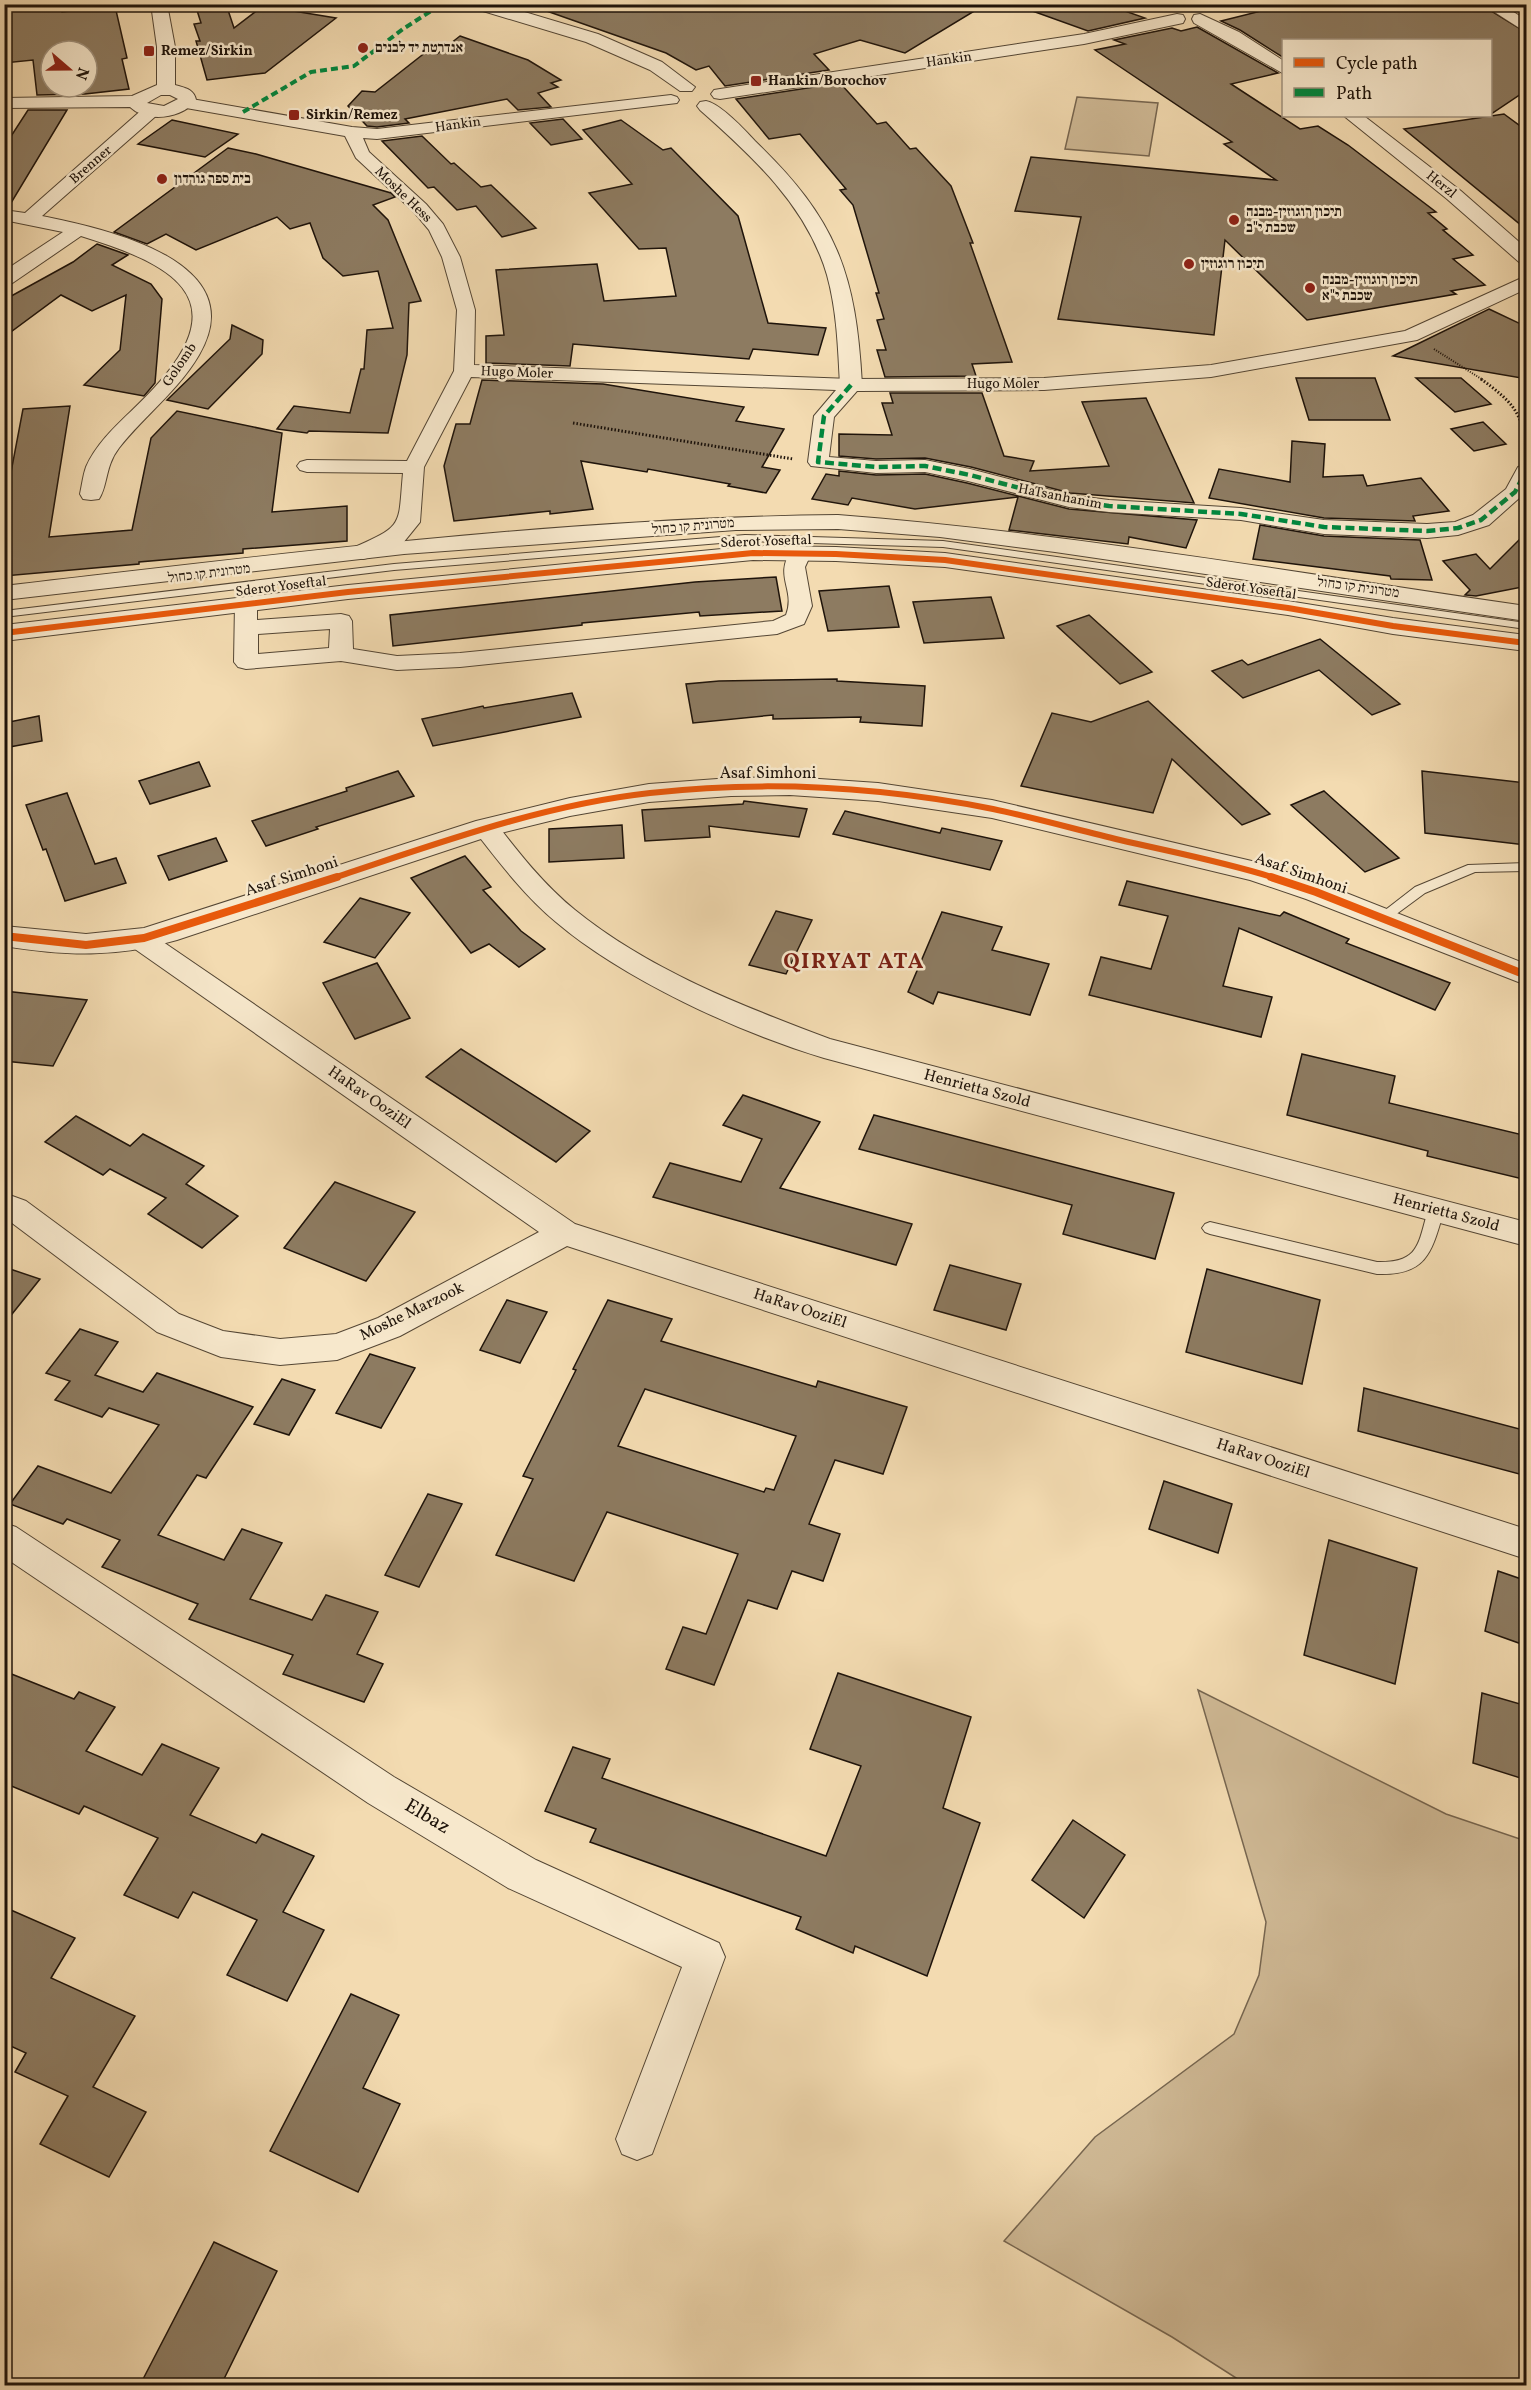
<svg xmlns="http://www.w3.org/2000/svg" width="1531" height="2390" font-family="Vollkorn,'Frank Ruhl Libre',serif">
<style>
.green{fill:#cfb995;stroke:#776650;stroke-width:1.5}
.building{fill:#8d7b61;stroke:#1f140b;stroke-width:1.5;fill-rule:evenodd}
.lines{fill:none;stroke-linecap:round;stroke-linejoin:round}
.service-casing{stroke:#544634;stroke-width:2}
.minor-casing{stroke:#544634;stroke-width:2}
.tertiary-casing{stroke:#544634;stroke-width:2}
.path-far1{stroke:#1f140b;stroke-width:2;stroke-dasharray:1 1.5;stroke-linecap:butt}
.path{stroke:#1f140b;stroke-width:3;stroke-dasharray:1.5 2;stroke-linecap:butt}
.service{fill:#f7e8cc;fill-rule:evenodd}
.minor{fill:#f7e8cc;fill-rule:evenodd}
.tertiary{fill:#f7e8cc;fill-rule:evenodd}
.quiet-far1{stroke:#00873e;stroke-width:4;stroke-dasharray:7 4;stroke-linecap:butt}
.quiet{stroke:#00873e;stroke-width:4.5;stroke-dasharray:9 4.5;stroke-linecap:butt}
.cycleway-far1-casing{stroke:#f7e8cc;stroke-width:9}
.cycleway-casing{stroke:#f7e8cc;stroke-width:11}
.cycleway-far1{stroke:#e8590c;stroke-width:6}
.cycleway{stroke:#e8590c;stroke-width:8}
.poi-dot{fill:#8f2418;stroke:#f7e8cc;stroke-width:2}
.labels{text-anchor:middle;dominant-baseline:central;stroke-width:5;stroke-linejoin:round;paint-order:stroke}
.far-poi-label{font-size:14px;font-weight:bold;fill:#1f140b;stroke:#f7e8cc;text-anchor:start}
.far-street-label{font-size:14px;fill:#1f140b;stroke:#f7e8cc}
.street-label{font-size:16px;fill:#1f140b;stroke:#f7e8cc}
.near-street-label{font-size:20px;fill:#1f140b;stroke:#f7e8cc}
.district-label{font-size:22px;font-weight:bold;letter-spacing:1.5px;fill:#7a1f14;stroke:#f7e8cc}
</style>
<rect width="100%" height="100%" fill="#f3dbb1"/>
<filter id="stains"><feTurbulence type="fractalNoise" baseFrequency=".00333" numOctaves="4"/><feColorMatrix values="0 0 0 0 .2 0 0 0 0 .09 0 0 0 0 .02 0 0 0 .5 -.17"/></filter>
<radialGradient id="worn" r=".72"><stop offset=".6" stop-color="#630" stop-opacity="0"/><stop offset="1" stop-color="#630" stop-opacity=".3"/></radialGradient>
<g class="green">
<polygon points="1077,97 1158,103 1149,156 1065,149"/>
<polygon points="1198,1690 1446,1814 1526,1841 1526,2385 1247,2385 1172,2337 1004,2241 1095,2137 1234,2034 1259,1975 1266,1922"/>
</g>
<g class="building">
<path d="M4 4H61L62 12 115 6 127 58 122 59 129 89 85 94 37 95 33 60 4 63ZM51 51H87V87H51Z"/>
<polygon points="195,4 226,4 234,28 263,6 336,18 265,73 207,80 196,41 200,41 194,24 201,23"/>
<polygon points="539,4 986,4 905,53 860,40 814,54 829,70 725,86 709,66 696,70 666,53 538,8"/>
<polygon points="1025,4 1105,4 1145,18 1088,31 1024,8"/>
<polygon points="1289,4 1480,4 1527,33 1527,90 1491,114 1491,40 1284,40 1284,58 1240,30 1221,21"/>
<polygon points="1197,27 1278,73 1231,84 1300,129 1318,126 1348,145 1436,212 1428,213 1447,229 1443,230 1473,255 1453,259 1485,285 1451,291 1456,294 1307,320 1225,240 1214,335 1058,319 1081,217 1015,211 1031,157 1276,180 1224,144 1232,142 1095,50 1125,44 1114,40 1172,28 1181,31"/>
<polygon points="460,36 528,60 561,80 551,83 558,87 538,93 551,107 518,110 507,99 405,119 409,123 377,127 367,126 348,106 362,91 375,92 426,52 437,54"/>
<polygon points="840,83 877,124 886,122 910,149 916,148 951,186 973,243 970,243 1012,362 972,364 976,376 885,377 877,350 886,350 877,320 884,319 876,293 879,293 853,205 840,190 846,189 800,134 769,139 736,99"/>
<polygon points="28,110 67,110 8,208 4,208 4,147"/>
<polygon points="1504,114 1527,131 1527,230 1404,129"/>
<polygon points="563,119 582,139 551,145 530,123"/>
<polygon points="172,120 238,134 205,157 138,144"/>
<polygon points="621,120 663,150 671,148 738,216 768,323 826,328 818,355 753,349 749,359 573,344 570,366 486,363 486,336 504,335 496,270 597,264 604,301 676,296 666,248 639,249 589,193 632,184 583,130"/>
<polygon points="422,136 451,164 454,163 481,187 491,185 536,228 502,237 476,206 457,210 434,187 428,188 382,141"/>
<polygon points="228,148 256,154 391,193 395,197 373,205 388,220 421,301 409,303 407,355 388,433 309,431 307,433 277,429 294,406 350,413 361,369 364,369 367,330 393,328 378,271 343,276 323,258 310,223 290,229 277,217 196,250 166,234 147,244 114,232"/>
<polygon points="97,244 128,255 112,265 151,284 162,299 155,383 144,396 84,385 120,350 126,295 92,311 61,295 4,337 4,300 73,262"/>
<polygon points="1489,309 1527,327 1527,379 1393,356"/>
<polygon points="232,325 263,340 262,354 208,409 167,400 230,339"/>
<polygon points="1296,378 1375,378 1390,420 1309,420"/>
<polygon points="1416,378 1461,378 1491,404 1455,412"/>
<polygon points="482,380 603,384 744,407 736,421 784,429 762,467 780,470 766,493 728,486 730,484 648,469 647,472 581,461 593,509 550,514 550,511 454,521 444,466 456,424 470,424"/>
<polygon points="890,393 982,393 1004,456 1034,461 1030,471 1109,466 1082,402 1146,398 1194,503 1070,493 971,467 925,458 876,459 839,456 839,434 892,435 882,403 893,403"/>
<polygon points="70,406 49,537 132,530 151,438 177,411 282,433 272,512 347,506 347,541 243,549 243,553 139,562 139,564 4,576 4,509 23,409"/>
<polygon points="1483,422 1506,444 1474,451 1451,429"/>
<polygon points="1292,441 1325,444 1323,477 1363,475 1367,486 1421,478 1449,511 1413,516 1415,521 1324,518 1209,498 1219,469 1290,482"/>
<polygon points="839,471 876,475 925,474 967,483 1069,509 1197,520 1186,548 1129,537 1128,544 1009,530 1018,497 915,509 852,498 848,505 812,499 826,474 839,476"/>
<polygon points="1260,525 1324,536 1420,540 1432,580 1391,579 1390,576 1253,559"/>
<polygon points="1527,532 1527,586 1476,596 1465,595 1470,590 1443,561 1476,554 1490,569"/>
<polygon points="776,577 782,611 700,616 699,612 582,623 582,625 393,646 390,615 695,582"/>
<polygon points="889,586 899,627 828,631 819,591"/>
<polygon points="991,597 1004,638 924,643 913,602"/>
<polygon points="1089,615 1152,672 1120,684 1057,626"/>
<polygon points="1320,639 1400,704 1372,715 1319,670 1243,698 1212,671 1242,660 1248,665"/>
<polygon points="837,679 837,681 925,686 922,726 860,722 861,717 773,719 773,715 693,723 686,684 719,681"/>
<polygon points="572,693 581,717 433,746 422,719 483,706 484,708"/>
<polygon points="1148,701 1270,814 1242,825 1172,759 1153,813 1021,786 1052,713 1091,722"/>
<polygon points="39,716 42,741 4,748 4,723"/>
<polygon points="199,762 210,786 150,804 139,781"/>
<polygon points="398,771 414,796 316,827 318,829 266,846 252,821 347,791 346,788"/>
<polygon points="1422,771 1527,783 1527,845 1425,833"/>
<polygon points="1324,791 1335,801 1399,858 1365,872 1291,805"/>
<polygon points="67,793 95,864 116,858 126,883 65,901 46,849 43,850 26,805"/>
<polygon points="744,801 807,809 799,837 709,826 710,837 645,841 642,810 743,804"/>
<polygon points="845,811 940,833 942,828 1002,841 990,870 833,834"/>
<polygon points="622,825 624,858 549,862 549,829"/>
<polygon points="216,838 227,861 169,880 158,856"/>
<polygon points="465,856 491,887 483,890 521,931 545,949 519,967 489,944 471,953 411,878"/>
<polygon points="1127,881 1280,916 1284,912 1349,939 1346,943 1450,983 1435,1010 1239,928 1223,986 1272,997 1261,1037 1089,995 1101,957 1151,969 1168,916 1119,905"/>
<polygon points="360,898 410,913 375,958 324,942"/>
<polygon points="776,911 812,920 786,974 749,965"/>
<polygon points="942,912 1002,927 992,950 1049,964 1030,1015 938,992 933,1004 908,992"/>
<polygon points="377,963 410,1018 355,1039 323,983"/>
<polygon points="4,991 87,1000 53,1066 4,1061"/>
<polygon points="461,1049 590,1131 556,1162 426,1077"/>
<polygon points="1302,1054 1395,1076 1389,1103 1527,1136 1527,1180 1427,1156 1428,1151 1287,1115"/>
<polygon points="743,1095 820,1122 780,1188 912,1224 896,1265 653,1197 670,1163 741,1182 762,1139 723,1125"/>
<polygon points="874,1115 1174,1193 1155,1259 1063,1234 1072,1205 859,1149"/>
<polygon points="76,1116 130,1146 143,1134 204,1166 186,1184 238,1216 202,1248 148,1214 166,1198 110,1169 103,1175 45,1142"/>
<polygon points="335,1182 415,1212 366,1281 284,1248"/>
<polygon points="950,1265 1021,1284 1006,1330 934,1310"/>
<polygon points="4,1267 40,1279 4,1324"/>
<polygon points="1207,1269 1320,1300 1302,1384 1186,1352"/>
<polygon points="507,1300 547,1312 520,1363 480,1350"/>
<path d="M608 1300 672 1319 661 1341 816 1387 818 1381 907 1407 883 1474 835 1460 809 1524 840 1534 823 1581 792 1571 777 1609 748 1600 714 1685 666 1669 683 1627 706 1634 738 1554 607 1512 574 1581 496 1555 533 1479 523 1476 576 1370 573 1369ZM645 1389 796 1436 774 1490 766 1488 764 1492 618 1446Z"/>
<polygon points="80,1329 118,1342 95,1375 143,1392 157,1373 253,1407 206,1478 197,1475 158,1535 224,1560 242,1529 282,1543 250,1599 312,1620 326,1595 378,1612 357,1654 383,1664 364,1702 283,1674 293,1655 189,1619 198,1604 102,1567 120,1540 67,1519 63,1524 10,1504 38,1466 111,1493 159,1425 109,1408 102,1417 55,1400 70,1381 46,1373"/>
<polygon points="370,1354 415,1368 381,1428 336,1413"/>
<polygon points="282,1379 315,1390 289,1435 254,1424"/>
<polygon points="1364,1388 1527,1431 1527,1476 1358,1431"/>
<polygon points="1164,1481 1232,1504 1218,1553 1149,1529"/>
<polygon points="428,1494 462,1504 419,1587 385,1575"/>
<polygon points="1329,1540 1417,1568 1395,1684 1304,1655"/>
<polygon points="1498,1571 1527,1581 1527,1646 1485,1631"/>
<polygon points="4,1671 74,1699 79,1692 115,1707 86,1751 142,1775 162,1744 219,1768 190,1815 256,1843 262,1834 314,1856 283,1912 324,1930 287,2001 227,1975 257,1920 193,1892 178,1918 124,1895 158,1838 84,1806 79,1814 4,1783"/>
<polygon points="838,1673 971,1717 943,1808 980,1823 927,1976 855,1946 853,1953 796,1929 801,1917 590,1842 596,1829 545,1811 573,1747 610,1759 602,1778 826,1856 861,1766 810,1749"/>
<polygon points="1482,1693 1527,1706 1527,1780 1473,1763"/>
<polygon points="1073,1820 1125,1855 1084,1918 1032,1880"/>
<polygon points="4,1907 75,1938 51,1978 135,2016 93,2087 146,2112 109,2177 40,2144 68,2096 15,2072 26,2053 4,2043"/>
<polygon points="351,1994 399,2015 363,2088 400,2104 358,2192 270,2151"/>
<polygon points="214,2242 277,2271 221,2385 140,2385"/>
</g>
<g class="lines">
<defs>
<g id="service">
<polygon points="745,535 943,541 1526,623 1526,629 943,547 745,541 394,570 4,617 4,611 394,564"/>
<polygon points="1526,863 1526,871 1475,872 1425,893 1387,921 1382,923 1375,918 1415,887 1468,865"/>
<path d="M1436 1204 1441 1206 1444 1210C1432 1252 1427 1276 1377 1274L1210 1234 1205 1232 1202 1228 1205 1224 1210 1222 1377 1262C1419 1263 1418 1245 1428 1210L1431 1206Z"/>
</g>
<g id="minor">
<polygon points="1482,4 1501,4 1526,20 1526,31 1521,29"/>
<path d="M671 95 677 97 679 100 677 103 377 139 363 138 369 152 426 204 443 224 460 257 475 310 474 365 851 379 1044 378 1211 365 1405 331 1526 276V289L1417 340 1211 377 1044 390 857 391 834 417 829 457 876 461 925 460 970 469 1070 495 1109 500 1241 508 1324 520 1427 524 1455 522 1473 515 1506 489 1518 467 1525 465 1526 492 1489 525 1458 535 1427 538 1324 534 1241 520 1109 512 1069 507 968 481 925 472 876 473 811 466 808 462 814 416 836 390 471 377 424 467 420 522 403 543 371 557 363 559 355 557 352 552 355 547C405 525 398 525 403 473L307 472 300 470 297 466 300 462 307 460 407 461 454 371 457 310 442 257 429 230 414 212 356 158 345 136 186 108 178 103 186 98 352 127 377 129Z"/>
<path d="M151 106 157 107 159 111 157 115 42 216C106 229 254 261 199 355 178 391 144 416 119 448 105 466 108 485 99 499L91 500 83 499 80 494C82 485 83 475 86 467 100 435 132 413 155 387 239 296 168 263 81 236L11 284 4 285V271L63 232 4 220V210L25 213 145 107Z"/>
<path d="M800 547 808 549 811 554 805 567 812 606 804 624 777 634 460 667 397 670 341 661 246 669 238 667 234 662 235 604 238 599 246 597 254 599 257 604V620L341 614 349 616 352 621 353 649 397 656 460 653 773 621 786 615C796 589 773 577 792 549ZM330 629 329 648 258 654V634Z"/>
<path d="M486 820 495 822C519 853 544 885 575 910 649 970 742 1006 830 1039L1526 1222V1246L824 1058C740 1033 623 979 556 922 526 897 501 865 477 834L473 828 477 822Z"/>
<polygon points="141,931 150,933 575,1224 1526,1529 1526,1559 567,1246 400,1336 337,1360 280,1365 221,1357 157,1332 4,1217 4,1193 26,1201 179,1314 223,1331 280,1339 336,1334 378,1318 539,1232 132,947 128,940 132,933"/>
<polygon points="4,1523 16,1527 394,1777 536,1860 719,1943 725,1957 652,2154 637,2160 622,2154 616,2139 682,1967 508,1888 368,1803 4,1557"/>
</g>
<g id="tertiary">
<path d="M151 4H167L175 47V85C185 88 194 89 196 100 182 119 147 123 130 107L4 108V98L132 96 157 85V47ZM161 95H170L178 99 164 106 147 103Z"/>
<polygon points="471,4 498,4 598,34 662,62 695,87 692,91 680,91 650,70 586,42 473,8"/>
<polygon points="1177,14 1183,15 1185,19 1183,23 1084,44 720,99 714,98 711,94 714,90 720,89 1084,34"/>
<polygon points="1200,14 1239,32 1284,61 1284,74 1194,23 1192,19 1194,15"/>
<path d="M706 101C721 104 744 129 755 141 837 220 856 273 862 385L859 390 851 392 843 390 840 385C838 348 837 311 827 275 807 206 752 156 700 110L697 106 700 102Z"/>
<polygon points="1344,116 1364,116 1461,191 1526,248 1526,264 1519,262 1447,199"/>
<path d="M838 515C1069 533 1297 573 1526 606V621L1055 552 940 537 838 529 736 530 404 554 4 600V586C281 554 559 518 838 515Z"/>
<polygon points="753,546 836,547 945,553 1288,601 1393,618 1526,635 1526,651 1393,634 1288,615 945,567 836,561 753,560 348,599 4,641 4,625 348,585"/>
<path d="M790 777 878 783 992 800 1256 862 1326 885 1526 964V985L1306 899 1250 880 992 818 878 801 790 795 731 796 649 802 570 816 493 835 177 940C116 958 66 956 4 946V926L86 934 144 928 476 821 570 798 649 784 731 778Z"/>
</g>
</defs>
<use href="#service" class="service-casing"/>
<use href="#minor" class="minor-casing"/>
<use href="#tertiary" class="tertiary-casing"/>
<polyline class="path-far1" points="1434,349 1483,380"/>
<g class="path">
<path d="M1481 379C1510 400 1526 414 1524 451"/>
<polyline points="573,423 793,459"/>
</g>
<use href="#service" class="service"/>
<use href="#minor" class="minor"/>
<use href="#tertiary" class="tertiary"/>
<polyline class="quiet-far1" points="243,112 311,72 354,66 403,29 442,4"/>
<polyline class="quiet" points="851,385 824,416 818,462 876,467 925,466 970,475 1069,501 1109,506 1241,514 1324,527 1427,531 1458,528 1481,520 1515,492 1526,471"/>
<defs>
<g id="cycleway-far1">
<polyline points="4,633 348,592 753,553 836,554 945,560 1288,608 1393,626 1526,643"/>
<path d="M333 878C436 844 541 805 650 793 764 780 881 787 993 809 1036 818 1078 830 1120 840 1172 852 1225 862 1275 878"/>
</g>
<g id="cycleway">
<polyline points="1271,877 1316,892 1526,975"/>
<polyline points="4,936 86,945 144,938 337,877"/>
</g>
</defs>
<use href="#cycleway-far1" class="cycleway-far1-casing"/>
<use href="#cycleway" class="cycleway-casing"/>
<use href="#cycleway-far1" class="cycleway-far1"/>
<use href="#cycleway" class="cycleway"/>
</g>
<g class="poi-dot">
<circle cx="363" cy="48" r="6"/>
<rect x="143" y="45" width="12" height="12" rx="3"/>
<rect x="750" y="75" width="12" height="12" rx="3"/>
<rect x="288" y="109" width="12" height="12" rx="3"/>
<circle cx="162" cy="179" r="6"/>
<circle cx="1234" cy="220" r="6"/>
<circle cx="1189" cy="264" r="6"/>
<circle cx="1310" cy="288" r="6"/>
</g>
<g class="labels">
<g class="far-poi-label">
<text x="375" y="48">אנדרטת יד לבנים</text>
<text x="161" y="51">Remez/Sirkin</text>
<text x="768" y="81">Hankin/Borochov</text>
<text x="306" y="115">Sirkin/Remez</text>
<text x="174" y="179">בית ספר גורדון</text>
<text x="1246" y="212">תיכון רוגוזין-מבנה<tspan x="1246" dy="16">שכבת י"ב</tspan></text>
<text x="1201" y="264">תיכון רוגוזין</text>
<text x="1322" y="280">תיכון רוגוזין-מבנה<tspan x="1322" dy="16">שכבת י"א</tspan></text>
</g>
<g class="far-street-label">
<text transform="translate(949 60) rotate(-8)">Hankin</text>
<text transform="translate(458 125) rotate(-8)">Hankin</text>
<text transform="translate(91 165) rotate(-41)">Brenner</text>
<text transform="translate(1441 185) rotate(39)">Herzl</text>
<text transform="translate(403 195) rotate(44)">Moshe Hess</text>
<text transform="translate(180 365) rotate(-56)">Golomb</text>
<text transform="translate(517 373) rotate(2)">Hugo Moler</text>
<text x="1003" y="384">Hugo Moler</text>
<text transform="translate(1060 497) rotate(11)">HaTsanhanim</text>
<text transform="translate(693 527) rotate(-5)">מטרונית קו כחול</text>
<text transform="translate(766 542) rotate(-2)">Sderot Yoseftal</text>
<text transform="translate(209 574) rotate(-7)">מטרונית קו כחול</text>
<text transform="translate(281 587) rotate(-7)">Sderot Yoseftal</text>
<text transform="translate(1358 588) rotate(8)">מטרונית קו כחול</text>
<text transform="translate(1251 589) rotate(8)">Sderot Yoseftal</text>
</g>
<g class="street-label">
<text x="768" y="774">Asaf Simhoni</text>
<text transform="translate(1301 874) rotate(19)">Asaf Simhoni</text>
<text transform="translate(292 877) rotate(-18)">Asaf Simhoni</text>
<text transform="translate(977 1089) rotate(15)">Henrietta Szold</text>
<text transform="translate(369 1098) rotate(35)">HaRav OoziEl</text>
<text transform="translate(1446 1213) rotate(15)">Henrietta Szold</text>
<text transform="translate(800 1309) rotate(18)">HaRav OoziEl</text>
<text transform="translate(412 1312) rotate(-26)">Moshe Marzook</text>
<text transform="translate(1263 1459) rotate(18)">HaRav OoziEl</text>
</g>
<g class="near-street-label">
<text transform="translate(427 1817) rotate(31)">Elbaz</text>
</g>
<g class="district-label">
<text x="854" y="962">QIRYAT ATA</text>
</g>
</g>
<rect width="1531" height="2390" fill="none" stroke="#f3dbb1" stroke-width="24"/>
<rect x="6" y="6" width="1519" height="2378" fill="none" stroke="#1f140b" stroke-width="3"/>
<rect x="12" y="12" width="1507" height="2366" fill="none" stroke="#1f140b" stroke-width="1.5"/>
<rect x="1282" y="39" width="210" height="78" fill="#f7e8cc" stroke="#a1937f" stroke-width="1.5"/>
<rect x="1294" y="58" width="30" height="9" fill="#e8590c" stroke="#a1937f" stroke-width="1.5"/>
<text x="1336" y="69" font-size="18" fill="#1f140b">Cycle path</text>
<rect x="1294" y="88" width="30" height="9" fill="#00873e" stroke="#a1937f" stroke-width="1.5"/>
<text x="1336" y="99" font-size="18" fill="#1f140b">Path</text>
<g transform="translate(69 69) rotate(110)"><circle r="28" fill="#f7e8cc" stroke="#a1937f" stroke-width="1.5"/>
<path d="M0-4.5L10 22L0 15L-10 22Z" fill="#8f2418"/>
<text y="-9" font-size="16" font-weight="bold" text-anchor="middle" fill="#1f140b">N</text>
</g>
<rect width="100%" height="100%" filter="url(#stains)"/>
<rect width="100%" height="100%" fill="url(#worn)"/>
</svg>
